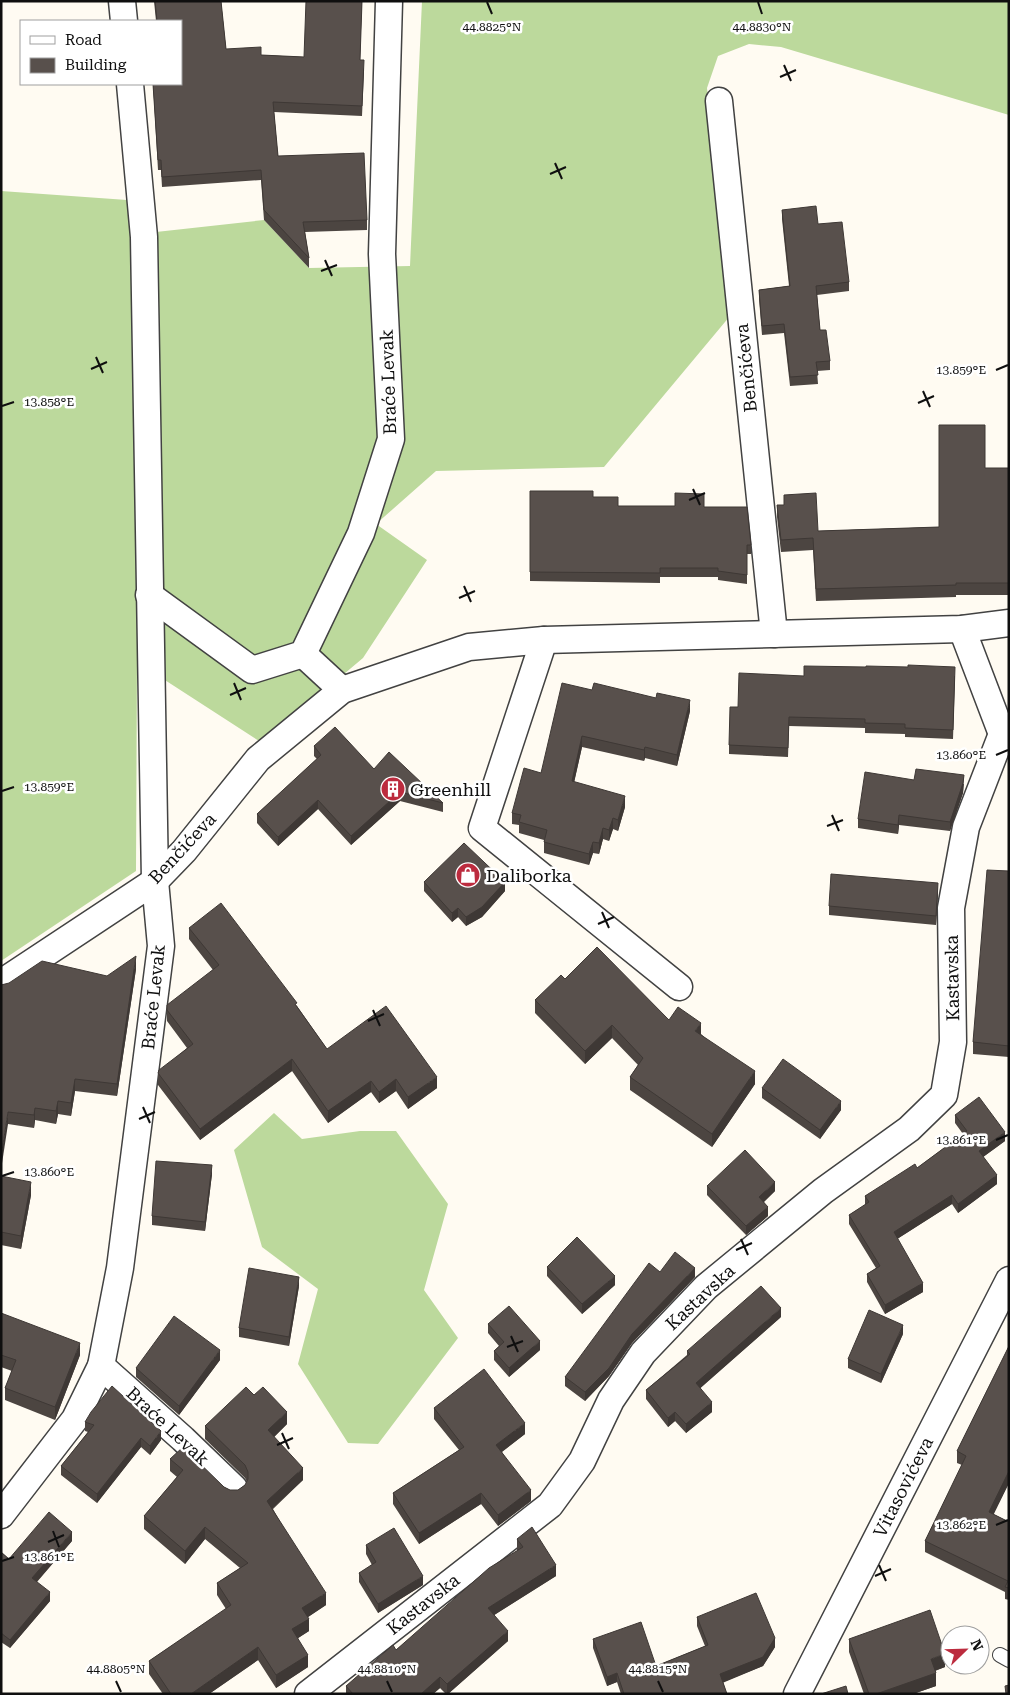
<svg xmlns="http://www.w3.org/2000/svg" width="1010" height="1695" font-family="'Roboto Serif',serif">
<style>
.forest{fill:#bcd99c}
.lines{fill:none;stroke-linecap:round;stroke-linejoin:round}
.lane-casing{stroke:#424242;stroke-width:16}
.street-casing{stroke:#424242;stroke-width:29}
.lane{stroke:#fff;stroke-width:14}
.street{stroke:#fff;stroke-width:26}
.wall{fill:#4c4541}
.shaded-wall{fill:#3e3835}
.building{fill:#58504c;stroke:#3e3835}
.ticks{fill:none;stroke:#0f0f0f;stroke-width:2}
.labels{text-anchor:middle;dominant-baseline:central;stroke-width:5;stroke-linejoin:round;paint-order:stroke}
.street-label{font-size:18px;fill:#0f0f0f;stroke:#fff}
.poi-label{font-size:18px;fill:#0f0f0f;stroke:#fff;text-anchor:start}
.ticks-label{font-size:12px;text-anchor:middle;fill:#0f0f0f;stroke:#fff;stroke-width:5;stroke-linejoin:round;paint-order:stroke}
</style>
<rect width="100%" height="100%" fill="#fffbf2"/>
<g class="forest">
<polygon points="422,1 1009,1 1009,115 781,47 749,44 718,56 707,88 730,316 604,467 436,471 376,524 427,560 363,658 262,743 137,662 136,871 1,961 1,191 155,202 156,232 264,220 309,268 410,266"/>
<polygon points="274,1113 302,1139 360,1131 396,1131 448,1204 424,1290 458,1338 378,1444 348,1443 298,1364 318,1289 262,1247 234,1150"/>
</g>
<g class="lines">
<defs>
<polyline id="lane" points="1000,1655 1009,1660"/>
<g id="street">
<polyline points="122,1 124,21"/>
<polyline points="719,101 774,634"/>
<polyline points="149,595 252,670 303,654 361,533 391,439 382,254 389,1"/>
<polyline points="962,629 1002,734 1009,728"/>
<polyline points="544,640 482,828 679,987"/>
<polyline points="303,654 342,690"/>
<polyline points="1,983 155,881 184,851 258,759 342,690 469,647 544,640 962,629 1009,623"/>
<polyline points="101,1366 183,1439 234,1488"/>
<polyline points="1,1515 75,1419 101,1366 120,1268 161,946 155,881 144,237 130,84"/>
<polyline points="308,1694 550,1505 582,1461 611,1400 643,1353 706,1287 823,1191 909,1129 944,1095 953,1042 951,908 966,827 1002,734"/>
<polyline points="797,1694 1009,1280"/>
</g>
</defs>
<use href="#lane" class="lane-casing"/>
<use href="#street" class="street-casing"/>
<use href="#lane" class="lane"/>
<use href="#street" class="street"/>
</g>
<g class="wall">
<polygon points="154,1 221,1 226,49 261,55 304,57 362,1 360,60 364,70 362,116 274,112 278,156 367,220 367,230 305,232 309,258 309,268 264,220 261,180 162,187 161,170 158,170 153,84 181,84 181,21 156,21"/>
<polygon points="782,210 818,224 849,282 849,291 817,295 820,330 830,361 830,370 817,371 818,384 790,386 784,333 762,335 759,299 759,290 789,286 782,219"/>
<polygon points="985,468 1009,468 1009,595 956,595 956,597 816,601 813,550 781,552 777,517 777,505 784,505 784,495 818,531 939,527"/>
<polygon points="530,491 593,497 618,506 704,507 751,545 751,554 747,554 747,584 718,580 718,577 660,577 660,583 530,581"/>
<polygon points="804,676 955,676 953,739 905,737 905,734 865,733 865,728 789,726 788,757 729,754 729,745 738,707"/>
<polygon points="592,690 690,711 677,766 645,758 644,761 582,747 574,782 625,807 618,831 613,829 609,841 603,839 599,854 593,853 589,865 544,853 544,840 519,833 519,825 512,824 512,813 541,773"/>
<polygon points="314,746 374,769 443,803 443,812 400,801 351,845 318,809 278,846 257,823 257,814 317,759 314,756"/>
<polygon points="914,780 964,784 963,793 950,831 899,825 898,834 858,828 858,819"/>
<polygon points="1009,871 1009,1057 973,1054 973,1042"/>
<polygon points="424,882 505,891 482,917 466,926 458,917 452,922 424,891"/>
<polygon points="938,892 936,925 829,915 829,906"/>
<polygon points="189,928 297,1006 327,1049 437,1088 408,1109 396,1091 379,1103 371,1092 328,1123 292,1071 200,1140 158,1085 158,1073 187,1048 167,1021 167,1010 213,970 189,939"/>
<polygon points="136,969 117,1096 75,1091 71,1116 58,1114 56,1124 35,1120 34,1128 8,1124 1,985 107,976"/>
<polygon points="565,979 669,1020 701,1034 755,1084 712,1147 630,1090 630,1077 638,1065 612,1038 585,1064 535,1013 535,1000"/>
<polygon points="762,1088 841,1110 820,1139 762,1098"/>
<polygon points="955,1115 1005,1141 983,1157 997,1184 958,1213 952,1204 897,1239 923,1292 885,1314 867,1282 867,1274 876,1268 849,1224 849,1215 865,1205 865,1196 917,1168 963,1134 955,1123"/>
<polygon points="212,1174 205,1231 152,1225 152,1216"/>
<polygon points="1,1176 31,1195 21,1249 1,1245"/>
<polygon points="707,1186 775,1191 764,1202 768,1216 746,1235 707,1195"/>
<polygon points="547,1267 615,1285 582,1314 547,1276"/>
<polygon points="660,1272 695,1277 632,1343 609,1376 585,1401 565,1386 565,1377"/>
<polygon points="299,1286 289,1346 239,1337 239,1328"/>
<polygon points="1,1313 80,1355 55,1420 5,1400 5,1388 12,1371 1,1367"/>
<polygon points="781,1317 700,1388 712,1412 686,1433 675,1421 668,1427 646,1399 646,1390 687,1355 687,1351"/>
<polygon points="488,1324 540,1350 509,1377 494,1360 494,1351 499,1346 488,1333"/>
<polygon points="903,1334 881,1383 848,1368 848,1359"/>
<polygon points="1009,1346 1009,1483 993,1514 1009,1522 1009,1600 1005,1599 1005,1592 925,1552 925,1541 962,1465 957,1463 957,1451"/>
<polygon points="220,1360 179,1415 136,1377 136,1368"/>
<polygon points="254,1395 287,1424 274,1437 303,1480 273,1509 326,1605 308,1617 309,1631 298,1638 308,1667 276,1688 258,1660 209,1694 163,1694 149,1674 149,1661 226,1609 217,1595 217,1583 240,1568 205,1539 185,1564 144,1529 144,1516 177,1477 170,1471 170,1459 230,1490 238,1490 245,1485 247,1482 245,1478 205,1439 205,1426"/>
<polygon points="434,1408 525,1434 502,1452 531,1501 498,1526 481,1504 419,1544 393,1504 393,1493 459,1450 434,1419"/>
<polygon points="85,1422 161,1440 150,1455 141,1447 97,1503 61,1475 61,1466 88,1432 85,1431"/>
<polygon points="517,1539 556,1576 494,1615 508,1641 448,1694 446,1694 440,1688 433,1694 346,1694 346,1686 396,1650 517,1551"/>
<polygon points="72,1541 37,1582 50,1601 10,1648 1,1642 1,1552 9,1559"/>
<polygon points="366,1545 423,1585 378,1613 359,1582 359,1573 372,1565 366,1554"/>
<polygon points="697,1617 775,1647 763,1666 723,1682 727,1694 621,1694 617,1682 607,1686 593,1648 593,1639 656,1666 705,1646 697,1626"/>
<polygon points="849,1639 945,1667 935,1671 936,1686 913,1694 864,1694 849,1652"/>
</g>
<g class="shaded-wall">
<polygon points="690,700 690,711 677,766 677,755"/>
<polygon points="582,736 582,747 572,792 572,781"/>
<polygon points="645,747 645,758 644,761 644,750"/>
<polygon points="964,775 963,793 950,831 950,822"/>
<polygon points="400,792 400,801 351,845 351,836"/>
<polygon points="625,796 625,807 618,831 618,820"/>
<polygon points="318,800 318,809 278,846 278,837"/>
<polygon points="899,815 899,825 898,834 898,825"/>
<polygon points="613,818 613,829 609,841 609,830"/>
<polygon points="603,828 603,839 599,854 599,843"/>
<polygon points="593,842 593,853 589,865 589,854"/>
<polygon points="505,882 505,891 482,917 466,926 466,917"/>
<polygon points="938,883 938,892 936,925 936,916"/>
<polygon points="458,908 458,917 452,922 452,913"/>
<polygon points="136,956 136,969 117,1096 117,1084"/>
<polygon points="701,1023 701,1036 695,1031"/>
<polygon points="612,1025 612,1038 585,1064 585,1051"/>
<polygon points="292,1059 292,1071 200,1140 200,1129"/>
<polygon points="755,1071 755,1084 712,1147 712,1134"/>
<polygon points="437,1077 437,1088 408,1109 408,1097"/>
<polygon points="75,1079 75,1091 71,1116 71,1103"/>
<polygon points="396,1079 396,1091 379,1103 379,1092"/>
<polygon points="371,1081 371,1092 328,1123 328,1111"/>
<polygon points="58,1101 58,1114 56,1124 56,1111"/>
<polygon points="841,1101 841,1110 820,1139 820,1130"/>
<polygon points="35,1108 35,1120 34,1128 34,1115"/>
<polygon points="8,1112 8,1124 1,1170 1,1157"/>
<polygon points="1005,1132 1005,1141 979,1160 979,1151"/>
<polygon points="212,1165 212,1174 205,1231 205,1222"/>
<polygon points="997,1175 997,1184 958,1213 958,1204"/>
<polygon points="31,1182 31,1195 21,1249 21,1236"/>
<polygon points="775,1182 775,1191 759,1206 759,1197"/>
<polygon points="952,1195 952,1204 894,1241 894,1232"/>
<polygon points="768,1207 768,1216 746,1235 746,1226"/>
<polygon points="695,1268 695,1277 632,1343 609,1376 585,1401 585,1392 632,1334"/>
<polygon points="615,1276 615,1285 582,1314 582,1304"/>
<polygon points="299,1277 299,1286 289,1346 289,1337"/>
<polygon points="923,1283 923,1292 885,1314 885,1305"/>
<polygon points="781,1308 781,1317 696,1392 696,1383"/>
<polygon points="903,1325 903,1334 881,1383 881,1374"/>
<polygon points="540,1341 540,1350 509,1377 509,1368"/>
<polygon points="80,1343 80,1355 55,1420 55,1407"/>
<polygon points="220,1350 220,1360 179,1415 179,1406"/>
<polygon points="712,1402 712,1412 686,1433 686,1424"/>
<polygon points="287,1412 287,1424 268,1443 268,1430"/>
<polygon points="675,1412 675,1421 668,1427 668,1418"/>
<polygon points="525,1423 525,1434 496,1456 496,1445"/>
<polygon points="161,1431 161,1440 150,1455 150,1446"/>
<polygon points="141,1438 141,1447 97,1503 97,1494"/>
<polygon points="303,1468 303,1480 267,1513 267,1501"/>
<polygon points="1009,1471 1009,1483 989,1524 989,1512"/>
<polygon points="531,1490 531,1501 498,1526 498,1515"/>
<polygon points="481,1493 481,1504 419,1544 419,1533"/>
<polygon points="205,1527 205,1539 185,1564 185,1551"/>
<polygon points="72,1532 72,1541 32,1587 32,1578"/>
<polygon points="556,1565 556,1576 488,1619 488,1608"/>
<polygon points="423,1576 423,1585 378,1613 378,1604"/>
<polygon points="50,1592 50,1601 10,1648 10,1640"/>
<polygon points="326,1593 326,1605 302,1621 302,1608"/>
<polygon points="309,1619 309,1631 292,1642 292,1629"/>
<polygon points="508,1631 508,1641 448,1694 447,1694 447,1684"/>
<polygon points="775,1638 775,1647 763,1666 720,1684 720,1674"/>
<polygon points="258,1647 258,1660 209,1694 191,1694"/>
<polygon points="945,1654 945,1667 931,1672 931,1659"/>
<polygon points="308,1655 308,1667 276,1688 276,1675"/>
<polygon points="617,1673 617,1682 607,1686 607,1677"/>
<polygon points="936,1673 936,1686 913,1694 876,1694"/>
<polygon points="440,1677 440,1688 433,1694 421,1694"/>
</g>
<g class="building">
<polygon points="155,1 221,1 226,49 261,47 261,55 304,57 306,1 362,1 360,60 364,60 362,106 273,102 278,156 364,153 367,220 303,222 309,258 264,210 261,170 162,177 161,160 158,160 153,84 181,84 181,21 157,21"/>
<polygon points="816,206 818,224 842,222 849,282 816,286 820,330 826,330 830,361 816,362 818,375 790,377 784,324 762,326 759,290 790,286 782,210"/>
<polygon points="939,425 985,425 985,468 1009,468 1009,583 956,583 956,585 816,589 813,538 781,540 777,505 784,505 784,495 816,493 818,531 939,527"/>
<polygon points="530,491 593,491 593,497 618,497 618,506 675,506 675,493 704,494 704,507 747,507 751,545 747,545 747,575 718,571 718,568 660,568 660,573 530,572"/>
<polygon points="908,665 955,667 953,730 905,728 905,724 865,723 865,719 789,717 788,748 729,745 730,707 738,707 739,673 804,676 804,666 866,667 866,666 908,667"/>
<polygon points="562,683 592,690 594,683 656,698 657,693 690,700 677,755 645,747 644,750 582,736 572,781 625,796 618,820 613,818 609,830 603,828 599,843 593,842 589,854 544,842 547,830 519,822 521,815 512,813 524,768 541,773"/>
<polygon points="335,727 374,769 389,752 443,803 400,792 351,836 318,800 278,837 257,814 321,755 314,746"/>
<polygon points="916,769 964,775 963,783 950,822 899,815 898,825 858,819 865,772 914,780"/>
<polygon points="464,843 505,882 482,907 466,917 458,908 452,913 424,882"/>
<polygon points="987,870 1009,871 1009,1046 973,1042"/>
<polygon points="831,874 938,883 936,916 829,906"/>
<polygon points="221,903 297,1003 295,1004 327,1049 386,1006 437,1077 408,1097 396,1079 379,1092 371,1081 328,1111 292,1059 200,1129 158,1073 159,1070 193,1044 167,1010 167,1005 219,965 189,928"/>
<polygon points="597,947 669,1020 678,1007 701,1023 695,1031 755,1071 712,1134 630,1077 643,1058 612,1025 585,1051 535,1000 561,975 565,979"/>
<polygon points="136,956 117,1084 75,1079 71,1103 58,1101 56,1111 35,1108 34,1115 8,1112 1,1157 1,985 9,983 42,961 107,976"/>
<polygon points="783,1059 841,1101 820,1130 762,1088"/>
<polygon points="979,1097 1005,1132 979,1151 997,1175 958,1204 952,1195 894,1232 923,1283 885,1305 867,1274 880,1266 849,1215 869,1202 865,1196 915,1164 917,1168 967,1131 955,1115"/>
<polygon points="745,1150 775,1182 759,1197 768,1207 746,1226 707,1186"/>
<polygon points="156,1161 212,1165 205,1222 152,1216"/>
<polygon points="1,1176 31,1182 21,1236 1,1232"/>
<polygon points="577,1237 615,1276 582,1304 547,1267"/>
<polygon points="675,1252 695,1268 632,1334 609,1368 585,1392 565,1377 649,1263 660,1272"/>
<polygon points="249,1268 299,1277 289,1337 239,1328"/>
<polygon points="761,1286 781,1308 696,1383 712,1402 686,1424 675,1412 668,1418 646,1390 690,1354 687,1351"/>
<polygon points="509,1306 540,1341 509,1368 494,1351 504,1342 488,1324"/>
<polygon points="869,1310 903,1325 881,1374 848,1359"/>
<polygon points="1,1313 80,1343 55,1407 5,1388 16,1360 1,1355"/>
<polygon points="174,1316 220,1350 179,1406 136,1368"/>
<polygon points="1009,1346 1009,1471 989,1512 1009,1522 1009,1588 1005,1587 1008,1581 925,1541 966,1456 957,1451"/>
<polygon points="484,1369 525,1423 496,1445 531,1490 498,1515 481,1493 419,1533 393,1493 464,1447 434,1408"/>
<polygon points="112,1386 161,1431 150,1446 141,1438 97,1494 61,1466 94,1425 85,1422 91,1412"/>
<polygon points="246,1387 254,1395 263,1387 287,1412 268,1430 303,1468 267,1501 326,1593 302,1608 309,1619 292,1629 308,1655 276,1675 258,1647 191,1694 171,1694 149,1661 231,1605 217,1583 248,1563 205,1527 185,1551 144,1516 183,1470 170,1459 183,1447 224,1487 230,1490 238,1490 245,1485 248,1479 248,1472 245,1465 205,1426"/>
<polygon points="49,1512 72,1532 32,1578 50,1592 10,1640 1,1633 1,1552 9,1559"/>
<polygon points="532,1527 556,1565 488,1608 508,1631 447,1684 440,1677 421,1694 353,1694 346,1686 393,1645 396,1650 489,1568 523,1547 517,1539"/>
<polygon points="394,1528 423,1576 378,1604 359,1573 376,1562 366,1545"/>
<polygon points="756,1593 775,1638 763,1657 720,1674 727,1694 624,1694 617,1673 607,1677 593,1639 641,1622 656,1666 708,1645 697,1617"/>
<polygon points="930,1610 945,1654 931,1659 936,1673 876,1694 869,1694 849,1639"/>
<polygon points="1009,1685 1009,1694 1006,1694 1005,1686"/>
<polygon points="846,1686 848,1694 821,1694"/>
</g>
<path class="ticks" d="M487 2 492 14M758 2 762 14M784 65 791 81M780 77 796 70M555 163 562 179M550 174 566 167M325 260 332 276M321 271 337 265M96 357 103 373M91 369 107 362M996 370 1008 365M923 391 930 407M918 403 934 396M2 406 14 402M693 489 700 505M689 500 705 493M464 586 471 602M459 598 475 591M234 683 241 700M230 695 246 688M996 755 1008 750M2 791 14 787M832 815 839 831M827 826 843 820M602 912 609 928M598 924 614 917M373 1010 380 1026M368 1021 384 1014M143 1107 150 1123M139 1119 155 1112M996 1140 1008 1135M2 1176 14 1172M741 1239 748 1255M736 1250 752 1243M511 1336 518 1352M507 1347 523 1341M282 1433 289 1449M277 1445 293 1438M996 1525 1008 1520M53 1531 59 1547M48 1542 64 1535M2 1561 14 1557M879 1565 886 1581M875 1576 891 1569M116 1681 121 1692M387 1681 392 1692M658 1681 663 1692"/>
<defs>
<symbol id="building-disc" viewBox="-11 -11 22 22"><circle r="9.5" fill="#bc2b3e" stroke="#fff"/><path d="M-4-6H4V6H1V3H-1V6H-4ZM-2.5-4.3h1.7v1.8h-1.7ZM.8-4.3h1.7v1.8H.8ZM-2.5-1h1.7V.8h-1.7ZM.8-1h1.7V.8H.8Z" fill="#fff"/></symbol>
<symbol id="shop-disc" viewBox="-11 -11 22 22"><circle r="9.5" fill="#bc2b3e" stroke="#fff"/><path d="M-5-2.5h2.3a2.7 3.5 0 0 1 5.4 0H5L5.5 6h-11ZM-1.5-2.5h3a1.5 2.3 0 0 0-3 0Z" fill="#fff"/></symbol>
</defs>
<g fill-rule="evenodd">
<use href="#building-disc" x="379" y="775" width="28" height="28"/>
<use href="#shop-disc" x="454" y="861" width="28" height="28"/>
</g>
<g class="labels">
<g class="street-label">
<text transform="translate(746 368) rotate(-96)">Benčićeva</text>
<text transform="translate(388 382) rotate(-92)">Braće Levak</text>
<text transform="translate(182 848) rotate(-47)">Benčićeva</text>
<text transform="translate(952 978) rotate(-91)">Kastavska</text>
<text transform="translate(153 997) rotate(-84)">Braće Levak</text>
<text transform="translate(700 1297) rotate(-43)">Kastavska</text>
<text transform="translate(168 1426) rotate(43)">Braće Levak</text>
<text transform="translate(903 1487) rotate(-63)">Vitasovićeva</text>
<text transform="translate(423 1604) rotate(-38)">Kastavska</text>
</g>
<g class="poi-label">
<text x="410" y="789">Greenhill</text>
<text x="486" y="875">Daliborka</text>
</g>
</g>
<g class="ticks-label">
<text x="492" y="31">44.8825°N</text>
<text x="762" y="31">44.8830°N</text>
<text x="961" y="374">13.859°E</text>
<text x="49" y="406">13.858°E</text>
<text x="961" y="759">13.860°E</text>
<text x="49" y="791">13.859°E</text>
<text x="961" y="1144">13.861°E</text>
<text x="49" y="1176">13.860°E</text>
<text x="961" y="1529">13.862°E</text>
<text x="49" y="1561">13.861°E</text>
<text x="116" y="1673">44.8805°N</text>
<text x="387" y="1673">44.8810°N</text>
<text x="658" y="1673">44.8815°N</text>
</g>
<rect width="1010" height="1695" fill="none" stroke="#0f0f0f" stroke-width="5"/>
<rect x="20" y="20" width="162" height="65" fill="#ffffff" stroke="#9f9f9f"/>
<rect x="30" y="36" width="25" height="8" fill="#ffffff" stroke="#9f9f9f"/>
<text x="65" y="45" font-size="15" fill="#0f0f0f">Road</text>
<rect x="30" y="58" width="25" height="15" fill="#58504c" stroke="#9f9f9f"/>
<text x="65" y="70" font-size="15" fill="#0f0f0f">Building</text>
<g transform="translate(965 1650) rotate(67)"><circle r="24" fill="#ffffff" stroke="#9f9f9f"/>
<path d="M0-4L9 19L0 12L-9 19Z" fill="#bc2b3e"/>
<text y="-8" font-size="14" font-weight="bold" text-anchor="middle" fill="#0f0f0f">N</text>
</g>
</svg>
